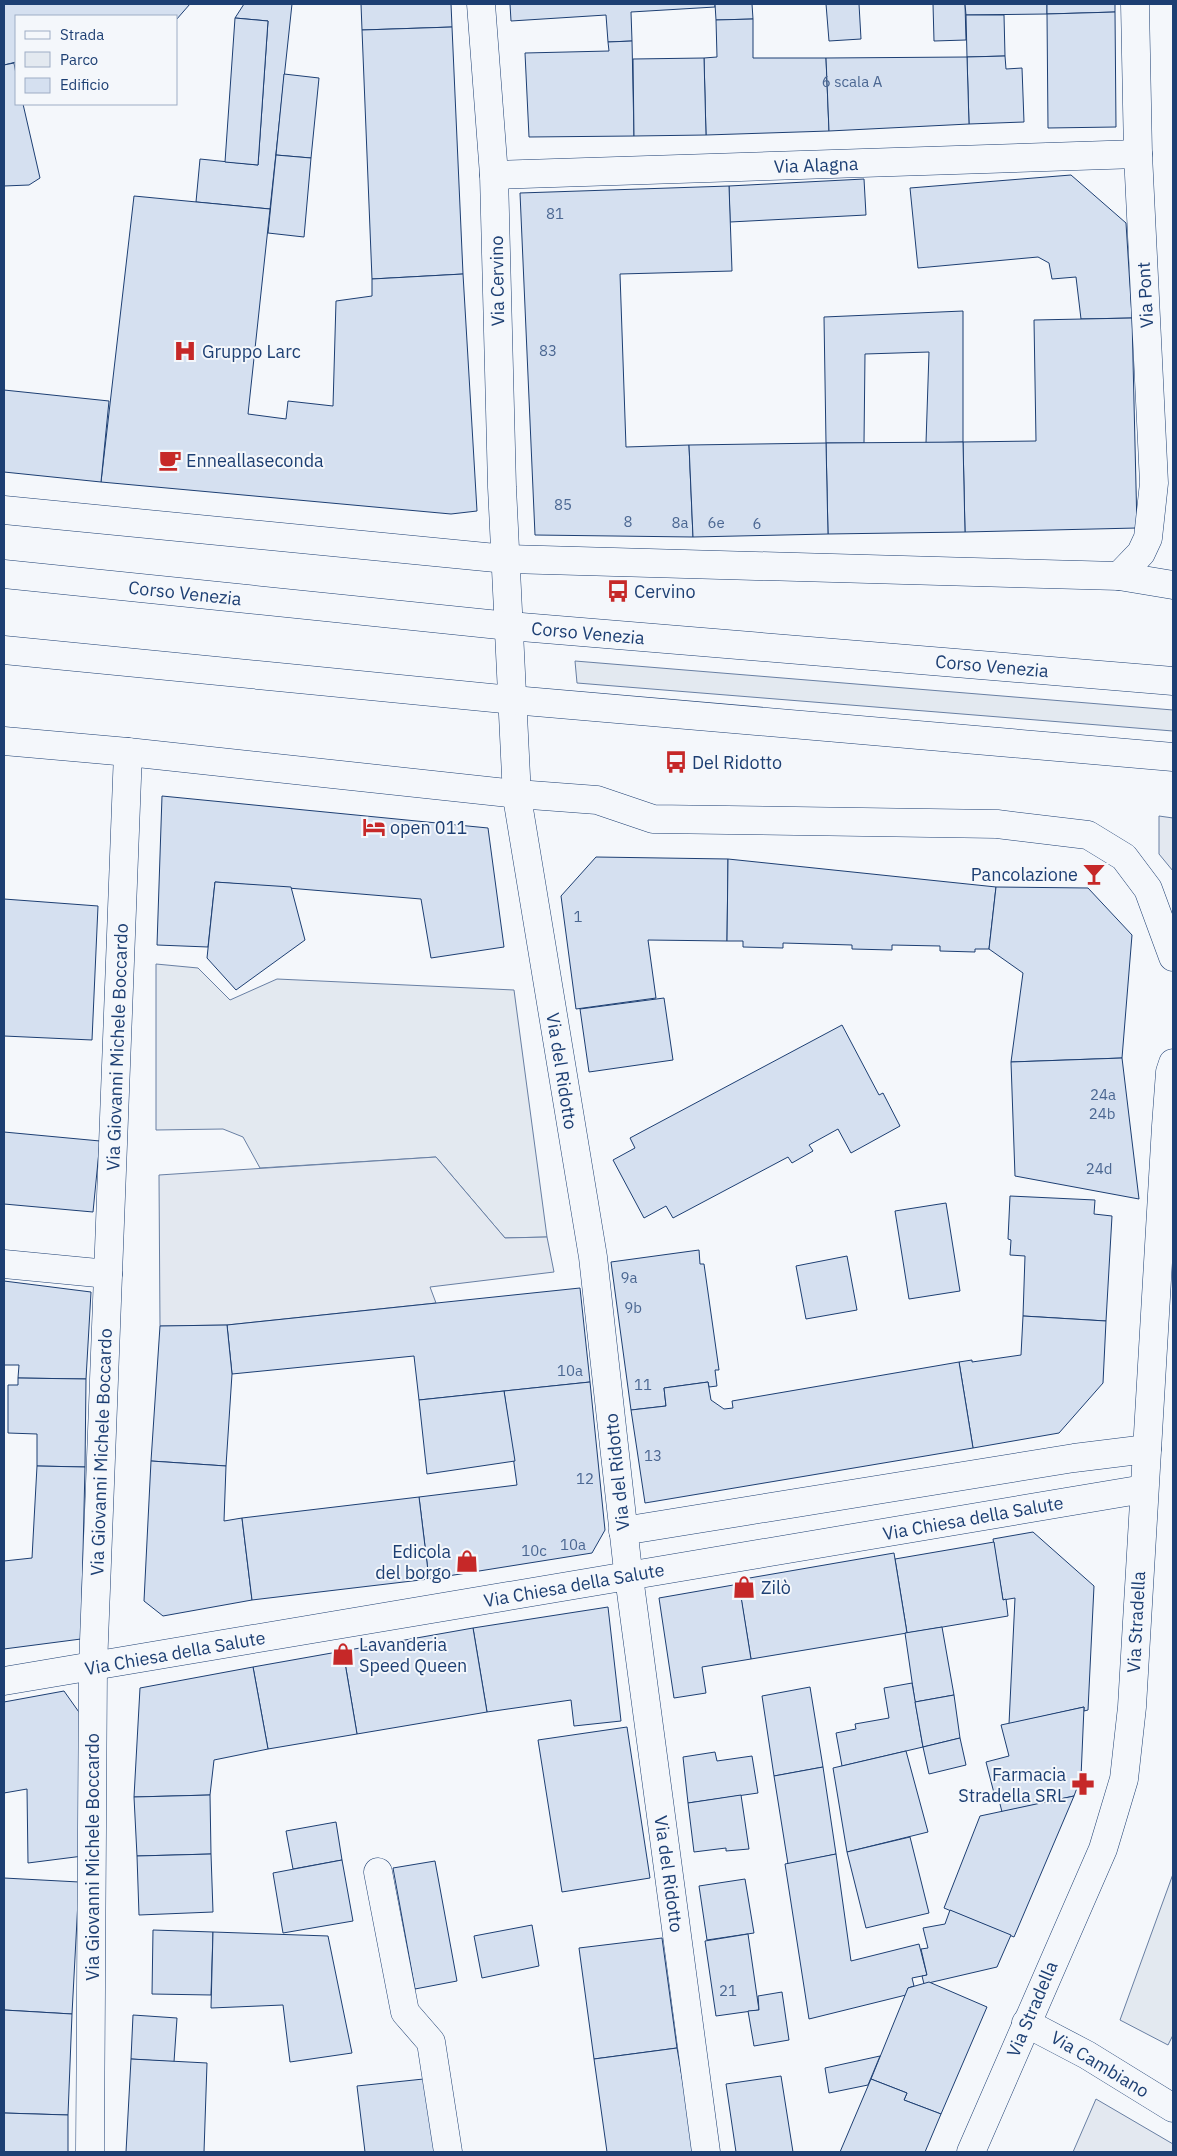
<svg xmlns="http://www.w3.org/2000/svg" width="1177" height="2156" font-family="'IBM Plex Sans',sans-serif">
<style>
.green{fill:#e3e9f0;stroke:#687fa3}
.parking{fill:#e3e8f0;stroke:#687fa3}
.building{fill:#d5e0f0;stroke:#1d3f73}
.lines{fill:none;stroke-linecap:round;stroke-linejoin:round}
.minor-casing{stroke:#1d3f73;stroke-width:29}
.tertiary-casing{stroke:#1d3f73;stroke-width:29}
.primary-casing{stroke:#1d3f73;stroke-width:29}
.minor{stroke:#f4f7fb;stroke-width:28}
.tertiary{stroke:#f4f7fb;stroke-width:28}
.primary{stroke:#f4f7fb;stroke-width:28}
.labels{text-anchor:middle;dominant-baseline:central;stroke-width:4;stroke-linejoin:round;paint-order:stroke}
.number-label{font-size:15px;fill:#4b6792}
.street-label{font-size:18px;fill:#1d3f73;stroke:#f4f7fb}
.poi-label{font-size:18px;fill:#1d3f73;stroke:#f4f7fb;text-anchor:start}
</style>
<rect width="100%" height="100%" fill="#f4f7fb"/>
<g class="green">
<polygon points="575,661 1173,710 1173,731 577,683"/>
<polygon points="156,964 198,968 230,1000 277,979 514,990 547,1237 505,1238 436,1157 260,1168 243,1137 223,1129 156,1130"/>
<polygon points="1173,1874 1173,2035 1168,2045 1120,2020"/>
</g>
<g class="parking">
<polygon points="1159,816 1173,818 1173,871 1159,854"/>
<polygon points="436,1157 505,1238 547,1237 554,1272 430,1287 436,1303 227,1325 160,1326 159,1175"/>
<polygon points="1096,2099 1173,2144 1173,2152 1073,2152"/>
</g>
<g class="building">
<polygon points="4,4 190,4 176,20 176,16 16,16 16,62 4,65"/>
<polygon points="244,4 292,4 270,209 196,202 200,159 258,165 268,21 235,18"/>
<polygon points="361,4 451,4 452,27 362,30"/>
<polygon points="510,4 715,4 715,7 631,12 632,41 608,42 606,15 511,21"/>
<polygon points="715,4 752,4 753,19 716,20"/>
<polygon points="826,4 859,4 861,39 829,41"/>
<polygon points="933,4 965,4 966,40 934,41"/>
<polygon points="965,4 1047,4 1047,14 966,15"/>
<polygon points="1047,4 1115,4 1115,12 1047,14"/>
<polygon points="1115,12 1116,127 1048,128 1047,14"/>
<polygon points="966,15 1004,15 1005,56 967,57"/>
<polygon points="235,18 268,21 258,165 225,162"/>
<polygon points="753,19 753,58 826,58 829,131 706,135 704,58 717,57 716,20"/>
<polygon points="452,27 463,274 372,279 362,30"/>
<polygon points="632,41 634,136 529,137 525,53 609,51 608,42"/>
<polygon points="1005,56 1006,69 1022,68 1024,122 969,124 967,57"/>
<polygon points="967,57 969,124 829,131 826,58"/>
<polygon points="704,58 706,135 634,136 633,59"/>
<polygon points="14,63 16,74 16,104 23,104 40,178 29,185 4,186 4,65"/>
<polygon points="284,74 319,78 311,158 276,155"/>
<polygon points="276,155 311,158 304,237 268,233"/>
<polygon points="1071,175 1126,223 1132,318 1081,319 1076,277 1052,279 1049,263 1038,257 918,268 910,188"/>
<polygon points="864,179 866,215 730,222 729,186"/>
<polygon points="729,186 732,271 620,274 626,447 689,445 693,537 535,535 520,193"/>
<polygon points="134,196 270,209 248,414 286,419 288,401 333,406 336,301 372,296 372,279 463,274 477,511 451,514 101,482"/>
<polygon points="963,311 963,442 926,443 929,352 865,354 864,443 826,443 824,317"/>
<polygon points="1132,318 1137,528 965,532 963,442 1036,441 1034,320"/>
<polygon points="4,390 109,401 101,482 4,472"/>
<polygon points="963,442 965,532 828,534 826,443"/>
<polygon points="826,443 828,534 693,537 689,445"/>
<polygon points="162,796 488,828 504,947 431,958 421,899 215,882 208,947 157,945"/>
<polygon points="596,857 728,859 727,941 648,940 656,998 576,1009 561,896"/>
<polygon points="728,859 996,887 989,949 975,949 975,952 940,951 940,946 892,945 892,950 852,949 852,945 783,943 783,948 743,947 743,941 727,941"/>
<polygon points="215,882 291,887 305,940 236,990 207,958"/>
<polygon points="996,887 1088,888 1132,935 1122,1058 1011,1062 1023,973 989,949"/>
<polygon points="4,899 98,906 92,1040 4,1036"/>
<polygon points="664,998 673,1060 589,1072 580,1009"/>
<polygon points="842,1025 879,1095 883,1093 900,1126 851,1153 838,1129 809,1145 813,1151 792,1163 788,1157 673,1218 666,1206 644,1218 613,1160 635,1148 630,1138"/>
<polygon points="1122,1058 1139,1199 1015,1176 1011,1062"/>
<polygon points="4,1132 100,1141 93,1212 4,1204"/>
<polygon points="1010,1196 1095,1200 1094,1214 1112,1216 1106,1321 1023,1316 1025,1256 1010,1255 1011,1240 1008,1239"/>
<polygon points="946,1203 960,1291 909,1299 895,1211"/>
<polygon points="699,1250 700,1264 704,1264 719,1370 715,1370 717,1386 709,1387 708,1382 664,1388 666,1406 631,1410 611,1262"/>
<polygon points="847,1256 857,1310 806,1319 796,1266"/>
<polygon points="4,1281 91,1292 86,1379 18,1378 19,1365 4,1365"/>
<polygon points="580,1288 590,1382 419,1400 414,1356 232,1374 227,1325"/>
<polygon points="1023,1316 1106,1321 1103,1383 1059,1433 973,1448 959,1362 972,1360 972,1362 1021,1355"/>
<polygon points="227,1325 232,1374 226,1466 151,1461 160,1326"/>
<polygon points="959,1362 973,1448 645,1503 631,1410 666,1406 664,1388 708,1382 711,1400 724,1409 733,1408 732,1401"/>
<polygon points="18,1378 86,1379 85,1467 37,1466 37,1434 8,1433 8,1385 18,1385"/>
<polygon points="590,1382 605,1530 592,1553 429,1579 419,1497 517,1485 504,1391"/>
<polygon points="504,1391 515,1461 427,1474 419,1400"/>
<polygon points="151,1461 226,1466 224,1521 242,1518 252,1600 163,1616 144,1601"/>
<polygon points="37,1466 85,1467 81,1639 4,1649 4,1561 32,1558"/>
<polygon points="419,1497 429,1579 252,1600 242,1518"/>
<polygon points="1033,1532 1094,1586 1088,1710 1084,1711 1084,1707 1009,1724 1015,1598 1003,1600 993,1539"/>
<polygon points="994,1542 1003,1600 1006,1599 1008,1616 907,1633 895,1559"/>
<polygon points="894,1553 907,1633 751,1659 738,1580"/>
<polygon points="739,1584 751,1659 702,1667 706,1693 674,1698 659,1598"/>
<polygon points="608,1607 621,1721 574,1726 571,1700 487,1712 473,1628"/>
<polygon points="942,1627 954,1695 915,1702 905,1633"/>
<polygon points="473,1628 487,1712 357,1734 343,1651"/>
<polygon points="343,1651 357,1734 268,1749 253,1667"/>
<polygon points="253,1667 268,1749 214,1760 210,1795 134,1797 140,1688"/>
<polygon points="912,1683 923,1747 842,1766 836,1733 856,1729 855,1724 889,1718 884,1688"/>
<polygon points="810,1687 823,1767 774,1776 762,1696"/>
<polygon points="64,1691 81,1715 83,1856 28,1863 27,1789 4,1793 4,1702"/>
<polygon points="954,1695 960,1738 923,1747 915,1702"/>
<polygon points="1084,1707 1081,1777 1074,1796 1002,1812 997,1792 994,1793 986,1762 1009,1756 1001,1725"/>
<polygon points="627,1727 650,1878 562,1892 538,1740"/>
<polygon points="960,1738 966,1765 929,1774 923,1747"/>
<polygon points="906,1751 928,1832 847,1852 833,1768"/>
<polygon points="715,1752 717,1761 752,1756 758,1793 688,1803 683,1757"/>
<polygon points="823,1767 836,1854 788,1864 774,1776"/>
<polygon points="210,1795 211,1854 137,1856 134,1797"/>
<polygon points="741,1795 749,1849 726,1851 726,1848 694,1852 688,1803"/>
<polygon points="1074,1796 1014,1937 944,1908 980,1816"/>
<polygon points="336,1822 342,1860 293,1869 286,1831"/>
<polygon points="910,1837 929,1913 866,1928 847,1852"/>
<polygon points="211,1854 213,1912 139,1915 137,1856"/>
<polygon points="836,1854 851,1961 919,1944 927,1975 912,1978 914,1986 908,1988 906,1995 809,2019 785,1864"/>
<polygon points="342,1860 353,1921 283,1933 273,1873"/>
<polygon points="435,1861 457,1981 415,1989 393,1868"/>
<polygon points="4,1878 79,1882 72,2014 4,2010"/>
<polygon points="745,1879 754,1933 707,1940 699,1886"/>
<polygon points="950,1910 1011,1935 997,1967 924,1984 922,1976 927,1975 921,1949 928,1948 923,1928 945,1924"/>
<polygon points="532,1925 539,1966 482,1978 474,1936"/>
<polygon points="153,1930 213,1932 211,1995 152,1994"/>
<polygon points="213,1932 328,1936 352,2053 290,2062 283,2005 211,2008"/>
<polygon points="748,1934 759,2010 716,2016 705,1941"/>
<polygon points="662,1938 677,2048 594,2059 579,1948"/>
<polygon points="929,1982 987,2007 941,2114 904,2100 907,2093 871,2079 908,1988"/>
<polygon points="782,1992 789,2040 754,2046 748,2011 759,2010 758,1996"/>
<polygon points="4,2010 72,2014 68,2115 4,2113"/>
<polygon points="133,2015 177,2018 174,2062 131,2059"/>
<polygon points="677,2048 695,2152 607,2152 594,2059"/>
<polygon points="880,2056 868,2085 829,2093 825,2068"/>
<polygon points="131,2059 207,2063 204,2152 126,2152"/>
<polygon points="781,2076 793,2152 736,2152 726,2084"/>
<polygon points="433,2078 442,2152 365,2152 357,2086"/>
<polygon points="871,2079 907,2093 904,2100 941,2114 925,2152 840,2152"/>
<polygon points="4,2113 68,2115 68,2152 4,2152"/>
</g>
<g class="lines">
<defs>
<g id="minor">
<polyline points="481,4 494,175 502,487 517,797 593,1257 627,1562 706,2152"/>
<polyline points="494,175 1138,154"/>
<polyline points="4,510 506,559 1119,576 1173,585"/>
<polyline points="1119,576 1141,553 1148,538 1154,483 1138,154 1135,4"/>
<polyline points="4,741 128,752 517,794 597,800 653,819 997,824 1088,835 1124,857 1148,889 1173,957"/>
<polyline points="4,1264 108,1274"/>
<polyline points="623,1531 1074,1458 1147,1449"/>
<polyline points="378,1872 405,2012 431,2042 448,2152"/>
<polyline points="1026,2023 1087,2055 1173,2108"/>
<polyline points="90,2152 93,1667 128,752"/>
</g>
<g id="tertiary">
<polyline points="4,1681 1144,1489"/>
<polyline points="971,2152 1103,1849 1124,1779 1132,1707 1166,1126 1170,1072 1173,1063"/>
</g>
<g id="primary">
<polyline points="4,574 509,626 1173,681"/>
<polyline points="4,650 513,700 1173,757"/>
</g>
</defs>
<use href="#minor" class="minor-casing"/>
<use href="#tertiary" class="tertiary-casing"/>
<use href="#primary" class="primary-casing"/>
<use href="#minor" class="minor"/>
<use href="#tertiary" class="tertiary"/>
<use href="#primary" class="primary"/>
</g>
<defs>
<symbol id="hospital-bare" viewBox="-9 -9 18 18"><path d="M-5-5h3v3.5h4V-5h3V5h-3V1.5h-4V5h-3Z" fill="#c62828" stroke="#f4f7fb" stroke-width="2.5" paint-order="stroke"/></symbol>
<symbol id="cafe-bare" viewBox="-9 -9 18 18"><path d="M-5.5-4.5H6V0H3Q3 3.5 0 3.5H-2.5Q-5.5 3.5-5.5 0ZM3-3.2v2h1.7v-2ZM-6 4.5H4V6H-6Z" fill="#c62828" stroke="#f4f7fb" stroke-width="2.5" paint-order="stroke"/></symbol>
<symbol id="bus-bare" viewBox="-9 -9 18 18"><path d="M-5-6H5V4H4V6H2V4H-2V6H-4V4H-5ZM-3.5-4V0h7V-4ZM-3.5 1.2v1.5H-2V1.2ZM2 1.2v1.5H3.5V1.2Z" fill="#c62828" stroke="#f4f7fb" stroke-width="2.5" paint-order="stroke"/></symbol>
<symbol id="hotel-bare" viewBox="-9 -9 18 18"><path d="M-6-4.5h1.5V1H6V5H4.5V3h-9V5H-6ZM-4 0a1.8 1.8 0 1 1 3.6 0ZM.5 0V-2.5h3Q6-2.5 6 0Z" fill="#c62828" stroke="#f4f7fb" stroke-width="2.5" paint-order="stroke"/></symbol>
<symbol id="bar-bare" viewBox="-9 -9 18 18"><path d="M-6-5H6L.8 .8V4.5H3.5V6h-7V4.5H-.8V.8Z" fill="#c62828" stroke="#f4f7fb" stroke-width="2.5" paint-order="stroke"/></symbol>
<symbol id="shop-bare" viewBox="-9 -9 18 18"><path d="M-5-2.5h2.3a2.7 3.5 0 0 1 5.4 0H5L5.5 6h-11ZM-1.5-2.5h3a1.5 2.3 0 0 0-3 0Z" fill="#c62828" stroke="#f4f7fb" stroke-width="2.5" paint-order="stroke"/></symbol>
<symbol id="pharmacy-bare" viewBox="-9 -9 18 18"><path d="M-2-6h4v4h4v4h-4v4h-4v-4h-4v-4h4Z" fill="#c62828" stroke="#f4f7fb" stroke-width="2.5" paint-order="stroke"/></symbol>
</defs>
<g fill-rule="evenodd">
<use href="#hospital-bare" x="169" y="335" width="32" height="32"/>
<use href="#cafe-bare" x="154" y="444" width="32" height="32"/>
<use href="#bus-bare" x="602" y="575" width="32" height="32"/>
<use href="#bus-bare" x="660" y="746" width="32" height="32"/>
<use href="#hotel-bare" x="358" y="811" width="32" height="32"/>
<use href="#bar-bare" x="1078" y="858" width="32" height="32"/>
<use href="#shop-bare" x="451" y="1545" width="32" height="32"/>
<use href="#shop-bare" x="728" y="1571" width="32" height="32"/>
<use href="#shop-bare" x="327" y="1638" width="32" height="32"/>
<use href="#pharmacy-bare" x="1067" y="1768" width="32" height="32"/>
</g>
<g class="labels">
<g class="number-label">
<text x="852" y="81">6 scala A</text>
<text x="555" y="213">81</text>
<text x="548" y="350">83</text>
<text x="563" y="504">85</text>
<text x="628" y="521">8</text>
<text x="680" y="522">8a</text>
<text x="716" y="522">6e</text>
<text x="757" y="523">6</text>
<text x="578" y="916">1</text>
<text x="1103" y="1094">24a</text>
<text x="1102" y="1113">24b</text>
<text x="1099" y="1168">24d</text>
<text x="629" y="1277">9a</text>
<text x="633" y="1307">9b</text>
<text x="570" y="1370">10a</text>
<text x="643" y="1384">11</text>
<text x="653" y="1455">13</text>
<text x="585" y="1478">12</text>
<text x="573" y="1544">10a</text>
<text x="534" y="1550">10c</text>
<text x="728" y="1990">21</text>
</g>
<g class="street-label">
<text transform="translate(816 165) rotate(-2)">Via Alagna</text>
<text transform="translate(497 281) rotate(-91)">Via Cervino</text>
<text transform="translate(1145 295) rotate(-93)">Via Pont</text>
<text transform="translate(185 593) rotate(6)">Corso Venezia</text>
<text transform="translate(588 633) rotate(5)">Corso Venezia</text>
<text transform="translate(992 666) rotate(5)">Corso Venezia</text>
<text transform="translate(117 1047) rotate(-88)">Via Giovanni Michele Boccardo</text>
<text transform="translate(562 1071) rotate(81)">Via del Ridotto</text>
<text transform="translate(101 1452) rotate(-88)">Via Giovanni Michele Boccardo</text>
<text transform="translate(617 1472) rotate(-96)">Via del Ridotto</text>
<text transform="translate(973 1518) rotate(-10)">Via Chiesa della Salute</text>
<text transform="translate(574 1585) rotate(-10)">Via Chiesa della Salute</text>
<text transform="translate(1136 1622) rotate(-87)">Via Stradella</text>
<text transform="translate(175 1653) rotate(-10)">Via Chiesa della Salute</text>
<text transform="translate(92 1857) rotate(-90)">Via Giovanni Michele Boccardo</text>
<text transform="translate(669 1874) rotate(82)">Via del Ridotto</text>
<text transform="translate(1032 2009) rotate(-67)">Via Stradella</text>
<text transform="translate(1100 2064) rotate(31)">Via Cambiano</text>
</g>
<g class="poi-label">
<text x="202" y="351">Gruppo Larc</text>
<text x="186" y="460">Enneallaseconda</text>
<text x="634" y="591">Cervino</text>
<text x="692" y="762">Del Ridotto</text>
<text x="390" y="827">open 011</text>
<text x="1078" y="874" text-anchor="end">Pancolazione</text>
<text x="451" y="1551" text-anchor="end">Edicola<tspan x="451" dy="21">del borgo</tspan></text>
<text x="761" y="1587">Zilò</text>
<text x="359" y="1644">Lavanderia<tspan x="359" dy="21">Speed Queen</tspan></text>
<text x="1066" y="1774" text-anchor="end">Farmacia<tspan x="1066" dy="21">Stradella SRL</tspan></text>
</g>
</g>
<rect width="1177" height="2156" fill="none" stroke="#1d3f73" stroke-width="10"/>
<rect x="15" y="15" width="162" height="90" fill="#f4f7fb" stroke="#9eadc5"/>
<rect x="25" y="31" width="25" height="8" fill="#f4f7fb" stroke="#9eadc5"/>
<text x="60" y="40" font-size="15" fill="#1d3f73">Strada</text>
<rect x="25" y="52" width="25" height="15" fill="#e3e9f0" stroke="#9eadc5"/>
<text x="60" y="65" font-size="15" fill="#1d3f73">Parco</text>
<rect x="25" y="78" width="25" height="15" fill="#d5e0f0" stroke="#9eadc5"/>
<text x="60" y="90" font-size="15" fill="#1d3f73">Edificio</text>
</svg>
